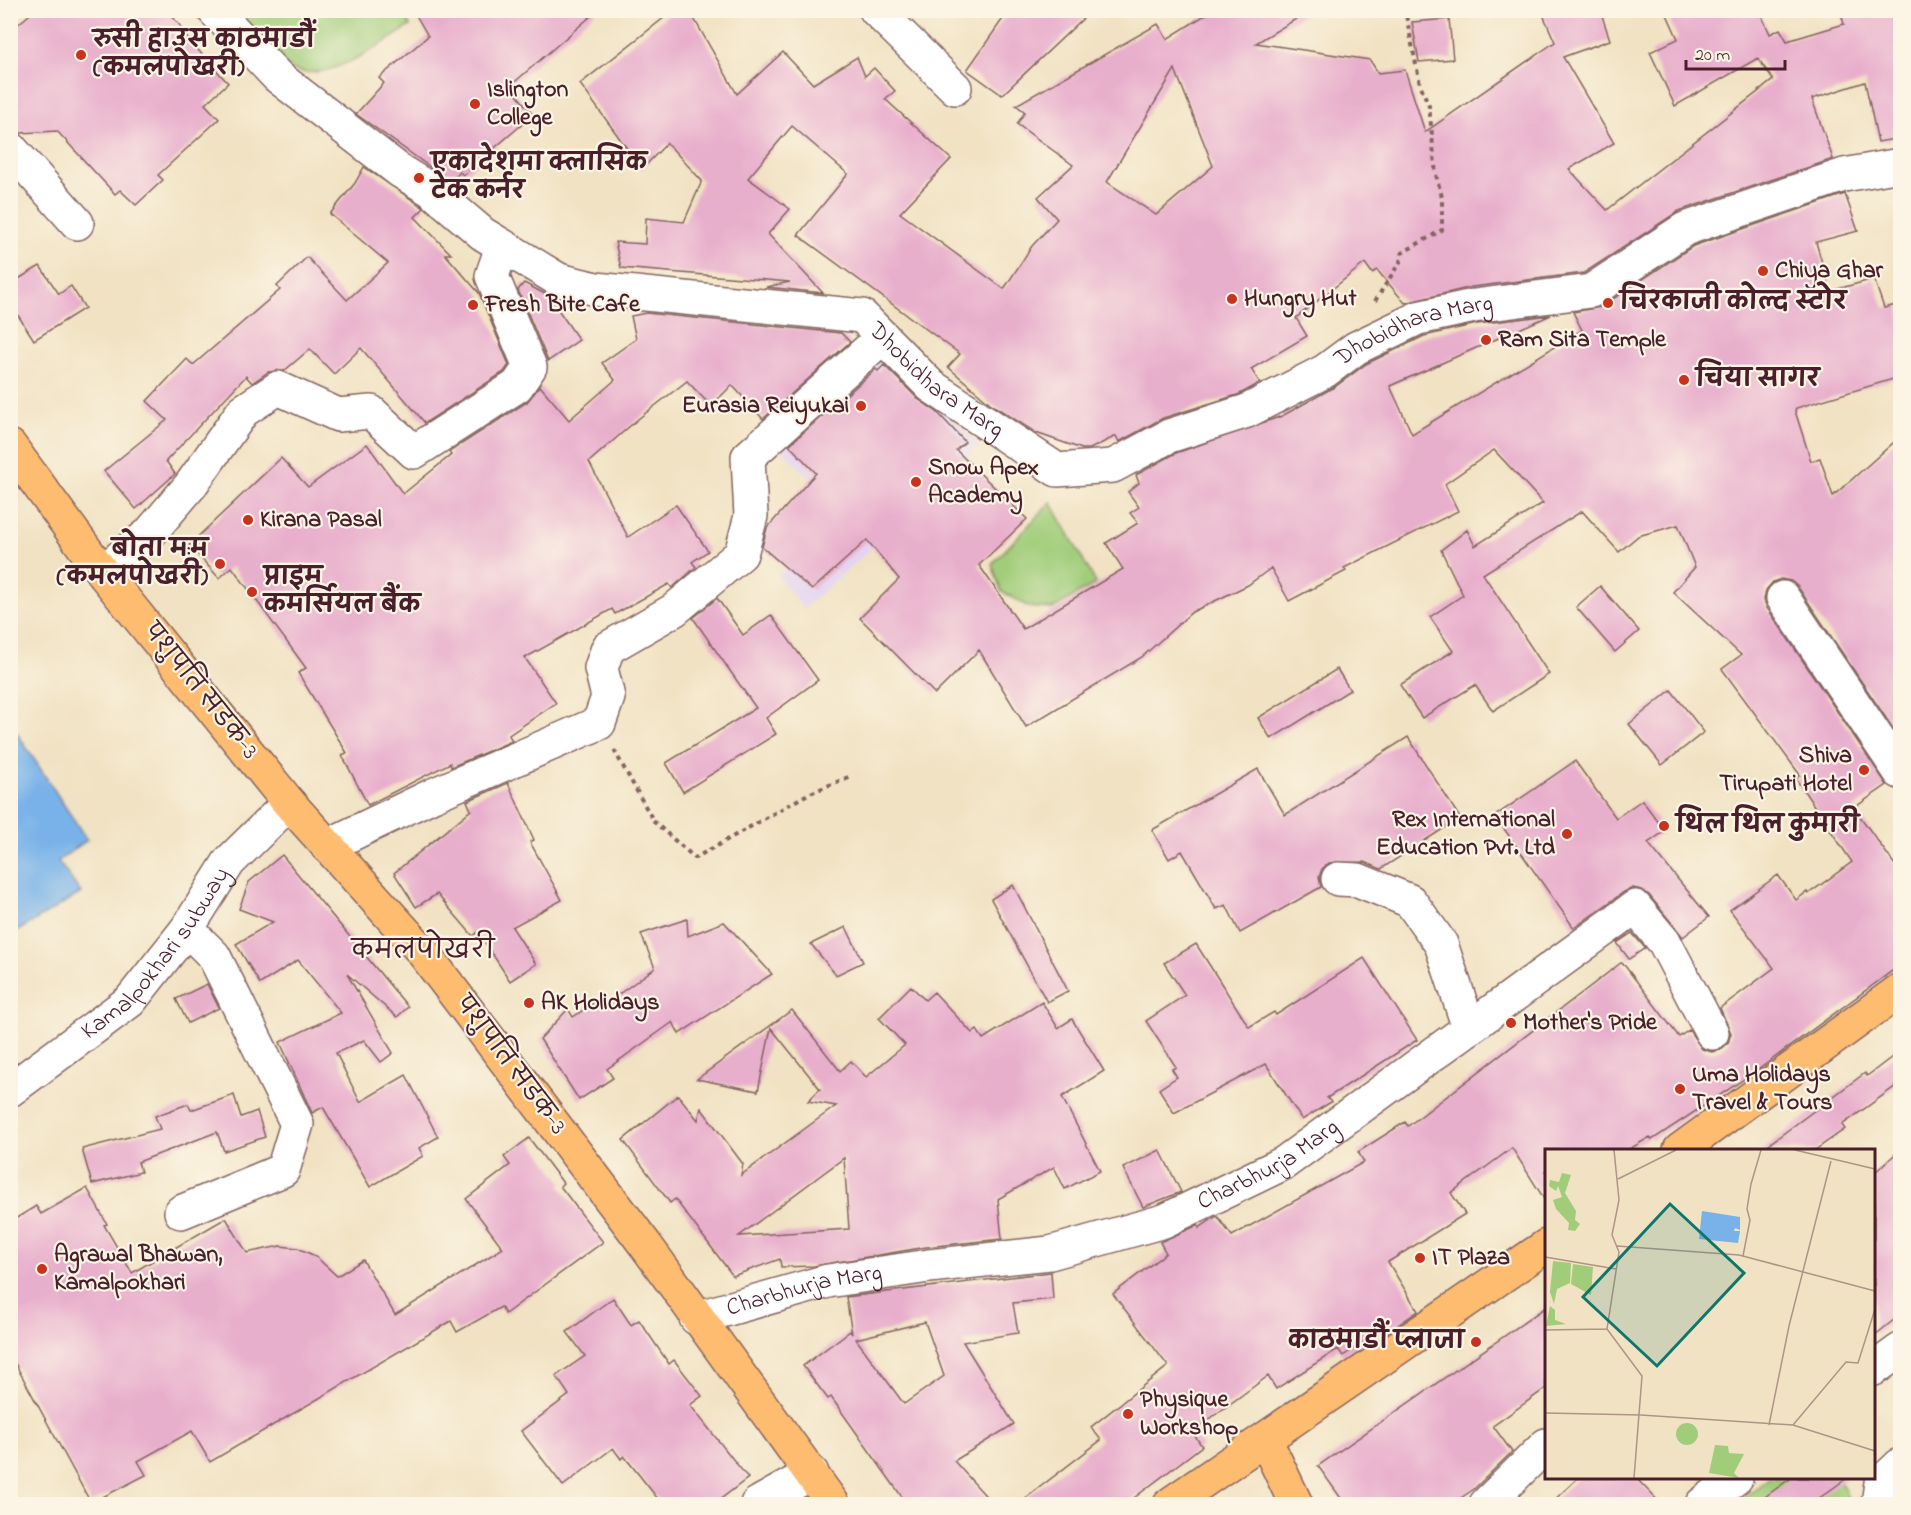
<svg xmlns="http://www.w3.org/2000/svg" width="1911" height="1515" font-family="'Indie Flower','Playpen Sans Deva',sans-serif">
<style>
.built{fill:#e4d3f2;fill-rule:evenodd}
.green{fill:#a1cd7a;stroke:#767652;stroke-width:1.5}
.water{fill:#78b2e9;stroke:#61688a;stroke-width:1.5}
.building{fill:#e8afcc;fill-rule:evenodd}
.lines{fill:none;stroke-linecap:round;stroke-linejoin:round}
.minor-casing{stroke:#846360;stroke-width:36}
.major-casing{stroke:#846360;stroke-width:36}
.path{stroke:#846360;stroke-width:4;stroke-dasharray:4.5 4.5;stroke-linecap:butt}
.minor{stroke:#fff;stroke-width:33}
.major{stroke:#febc70;stroke-width:33}
.poi-dot{fill:#c8321e;stroke:#fcf5e5;stroke-width:2}
.labels{text-anchor:middle;dominant-baseline:central;stroke-width:4.5;stroke-linejoin:round;paint-order:stroke}
.poi-label{font-size:24px;font-weight:bold;fill:#4a1f2b;stroke:#fcf5e5;text-anchor:start}
.street-label{font-size:24px;fill:#4a1f2b;stroke:#fcf5e5}
.neighbourhood-label{font-size:26px;fill:#4a1f2b;stroke:#fcf5e5}
.inset-road{fill:none;stroke:#ae9486;stroke-width:1.5}
.view{fill:#0f766e;fill-opacity:0.15;stroke:#0f766e;stroke-width:3}
.inset-edge{fill:none;stroke:#4a1f2b;stroke-width:3}
</style>
<rect width="100%" height="100%" fill="#fcf5e5"/>
<filter id="ink" filterUnits="userSpaceOnUse"><feTurbulence type="fractalNoise" baseFrequency=".0167" numOctaves="2"/><feDisplacementMap in="SourceGraphic" scale="12" xChannelSelector="R" yChannelSelector="G"/><feConvolveMatrix kernelMatrix="1 2 1 2 8 2 1 2 1" color-interpolation-filters="sRGB"/></filter>
<filter id="wash" filterUnits="userSpaceOnUse"><feTurbulence type="fractalNoise" baseFrequency=".008" numOctaves="4" result="noise"/><feDisplacementMap in="SourceGraphic" scale="24" xChannelSelector="R" yChannelSelector="G"/><feGaussianBlur stdDeviation="1.35" result="paint"/><feColorMatrix in="noise" values="0 0 0 0 0 0 0 0 0 0 0 0 0 0 0 0 0 1.4 0 .05"/><feComposite in="paint" operator="in"/></filter>
<g filter="url(#wash)">
<rect width="100%" height="100%" fill="#f1e2c3"/>
<path class="built" d="M882 349 979 445 894 528 803 609 778 576 831 522 819 487 778 445 822 402 866 443 897 413 858 375ZM887 362 934 412 869 380ZM818 413 858 455 827 485 787 443ZM964 442 925 479 934 449Z"/>
<g class="green">
<path d="M233 11H403L410 26C383 43 325 85 292 69 283 65 244 21 233 11Z"/>
<polygon points="1051,502 1096,583 1052,609 1029,607 1001,591 992,564"/>
<polygon points="1769,1478 1835,1478 1843,1486 1850,1504 1735,1504"/>
</g>
<polygon class="water" points="11,724 87,840 58,861 81,893 11,935"/>
<g id="blocks">
<g class="building">
<polygon points="35,10 167,10 181,27 179,29 228,83 205,104 219,119 158,175 163,180 136,205 120,190 115,194 57,131 20,133 10,130 10,31"/>
<polygon points="413,10 598,10 510,86 533,115 463,175 460,172 451,182 356,114 384,83 379,78 428,36"/>
<path d="M674 10H689L737 94 783 52 813 84 857 57 865 76 874 68 895 91 885 99 951 159 900 213 1004 289 1032 246 1057 219 1038 197 1073 165 1017 124 1025 112 1016 105 1158 24 1167 39 1213 10H1311L1256 43 1370 60 1378 73 1405 70 1425 132 1555 42 1541 10H1600L1610 40 1563 57 1614 143 1569 169 1607 210 1773 80 1758 58 1675 106 1650 52 1678 39 1665 10H1759L1770 34 1780 29 1787 41 1844 24 1840 10H1900V138L1878 142 1865 82 1812 99 1833 159 1679 211 1584 273 1472 287 1405 303 1377 270 1372 273 1365 263 1296 318 1307 336 1251 369 1260 383 1240 394 1163 418 1119 442 1116 436 1090 449H1082L1036 433 991 404 948 367 960 354 798 235 848 174 792 126 748 178 790 209 768 234 823 293 766 287 790 282 621 268 615 242 645 244 646 218 684 222 702 181 667 143 642 169 580 84ZM1175 69 1213 166 1156 215 1107 182Z"/>
<polygon points="1009,10 1092,10 1002,95 967,70"/>
<polygon points="1449,19 1453,59 1419,62 1412,22"/>
<polygon points="364,167 424,208 415,217 451,254 445,254 479,293 509,365 504,372 425,423 361,348 334,374 310,349 284,371 268,372 252,383 246,376 166,461 175,474 136,509 104,471 167,420 147,401 187,359 193,365 280,290 277,286 307,257 347,300 388,263 330,214 355,183"/>
<polygon points="1845,194 1858,231 1816,242 1830,291 1874,279 1884,308 1900,304 1900,377 1796,408 1795,411 1811,461 1820,458 1833,496 1900,437 1900,739 1798,587 1791,581 1781,579 1773,582 1766,590 1764,600 1767,608 1887,785 1854,808 1900,872 1900,965 1755,1072 1652,1140 1650,1137 1628,1150 1546,1150 1546,1202 1512,1148 1451,1193 1465,1214 1388,1262 1418,1311 1383,1335 1380,1331 1343,1356 1338,1349 1276,1389 1268,1376 1192,1432 1202,1446 1126,1504 1018,1504 1101,1440 1091,1427 1168,1366 1113,1294 1166,1253 1160,1242 1198,1225 1199,1228 1217,1216 1232,1236 1364,1162 1358,1152 1405,1122 1408,1126 1622,962 1679,1037 1689,1030 1702,1049 1712,1052 1721,1049 1728,1043 1731,1033 1720,1008 1774,968 1730,910 1778,875 1796,900 1807,892 1808,894 1852,862 1796,779 1800,775 1722,669 1741,655 1673,592 1695,567 1678,525 1638,536 1619,552 1582,511 1483,574 1549,674 1493,711 1475,685 1422,718 1400,685 1453,651 1430,617 1463,595 1441,550 1467,530 1475,546 1543,503 1494,450 1445,484 1458,511 1344,568 1346,571 1289,601 1271,568 1248,585 1192,612 1142,657 1026,727 979,650 935,694 860,618 899,579 867,540 812,590 762,547 767,528 816,473 789,445 876,369 878,371 884,365 918,399 937,412 965,442 956,450 1027,519 979,565 1023,629 1123,569 1106,543 1138,523 1130,513 1139,507 1128,492 1139,483 1136,475 1176,453 1282,416 1336,386 1366,364 1424,336 1477,324 1551,315 1390,386 1412,434 1582,330 1573,312 1601,307 1693,246"/>
<polygon points="40,266 59,294 71,286 85,308 34,340 10,303 10,284"/>
<polygon points="524,283 562,303 557,308 579,340 548,361 518,290"/>
<polygon points="646,313 841,333 850,342 763,419 732,385 711,406 687,381 638,419 589,462 628,537 676,505 708,551 692,562 696,567 672,588 669,584 615,614 612,609 525,658 556,703 509,735 512,741 451,767 450,763 368,805 342,755 347,753 298,673 306,668 232,567 219,578 189,545 281,458 308,487 367,444 403,494 451,455 449,452 527,402 540,386 569,420 615,380 602,363 636,339 631,316"/>
<polygon points="1600,586 1639,631 1615,652 1576,607"/>
<polygon points="717,598 743,635 771,615 818,680 766,718 776,734 683,792 666,763 756,708 693,618"/>
<polygon points="1337,669 1350,690 1271,739 1258,718"/>
<polygon points="1671,690 1704,732 1662,765 1629,724"/>
<polygon points="1408,737 1460,818 1381,869 1365,862 1329,863 1322,869 1319,877 1321,887 1240,933 1226,905 1216,909 1182,851 1169,859 1152,830 1258,769 1285,815"/>
<polygon points="1575,761 1616,818 1642,800 1665,831 1648,843 1709,917 1683,937 1649,895 1642,890 1633,888 1624,892 1574,928 1495,816"/>
<polygon points="508,783 534,840 530,842 562,900 512,927 536,964 510,981 478,932 473,936 437,894 416,907 394,873 471,810 467,801"/>
<polygon points="282,855 408,1007 397,1017 347,974 393,1053 381,1062 364,1040 336,1053 360,1102 406,1075 438,1137 419,1148 423,1156 370,1187 323,1107 312,1113 280,1042 341,1013 298,960 260,984 236,944 273,922 239,909 249,882"/>
<polygon points="1013,885 1068,991 1047,1002 991,899"/>
<polygon points="687,919 688,936 724,922 772,974 679,1034 673,1022 607,1069 613,1078 579,1100 540,1039 568,1009 573,1017 601,998 605,1004 655,968 641,934"/>
<polygon points="846,927 863,962 836,975 811,944"/>
<polygon points="1632,933 1645,948 1629,959 1617,943"/>
<polygon points="1196,944 1249,1027 1274,1012 1276,1015 1364,958 1417,1040 1327,1098 1331,1102 1302,1120 1266,1064 1174,1113 1159,1089 1177,1077 1172,1069 1176,1067 1146,1021 1185,995 1164,963"/>
<polygon points="207,984 219,1008 188,1023 176,999"/>
<path d="M911 986 925 1000 934 992 972 1033 977 1030 983 1039 1042 1002 1058 1028 1072 1019 1104 1071 1062 1097 1100 1171 1065 1189 1054 1167 998 1199 1002 1239 926 1247 814 1266 781 1267 780 1259 733 1276 675 1199 670 1203 623 1140 678 1095 698 1120 701 1108 743 1164 741 1175 836 1106 808 1101 820 1089 771 1028 758 1091 697 1079 792 1010 840 1071 851 1061 866 1077 905 1045 879 1018ZM844 1158 849 1229 739 1236Z"/>
<polygon points="1900,1051 1900,1083 1842,1125 1845,1129 1815,1150 1761,1150 1865,1073 1867,1076"/>
<polygon points="234,1095 241,1117 257,1111 265,1137 224,1151 217,1132 138,1162 141,1172 92,1184 82,1149 160,1129 155,1116 188,1104 191,1110"/>
<polygon points="529,1138 563,1183 560,1186 603,1242 505,1314 501,1307 457,1332 451,1321 210,1462 192,1431 138,1461 146,1475 91,1503 10,1354 10,1222 36,1206 41,1214 87,1188 107,1224 104,1225 132,1273 226,1218 247,1253 280,1246 298,1248 315,1256 337,1276 363,1260 395,1315 503,1248 466,1199 510,1165 504,1157"/>
<polygon points="1160,1150 1181,1192 1143,1207 1123,1168"/>
<polygon points="1900,1150 1900,1315 1874,1336 1874,1173"/>
<path d="M1051 1272 1053 1299 1013 1303 1018 1333 963 1342 1014 1424 954 1461 993 1504H907L831 1397 828 1399 803 1366 850 1331 852 1334 846 1297ZM925 1322 944 1376 904 1404 856 1339Z"/>
<polygon points="613,1298 631,1325 639,1320 669,1364 674,1360 702,1396 690,1405 748,1478 714,1504 662,1504 624,1456 621,1459 613,1448 563,1486 521,1431 569,1395 556,1376 585,1356 567,1332"/>
<polygon points="1546,1307 1546,1388 1493,1426 1512,1452 1474,1489 1452,1504 1345,1504 1318,1466"/>
<polygon points="1578,1478 1636,1478 1661,1504 1550,1504"/>
<polygon points="1791,1478 1847,1478 1811,1504 1755,1504"/>
</g>
</g>
</g>
<g filter="url(#ink)">
<use href="#blocks" fill-opacity="0" stroke="#846360" stroke-width="1.5"/>
<g class="lines">
<defs>
<g id="minor">
<path id="s1" d="M214 10 278 77 400 171 431 190 483 234 559 280 596 289 862 316 931 386 1057 470 1113 466 1169 436 1247 411 1325 371 1356 348 1418 318 1474 306 1591 291 1685 229 1844 175 1900 165"/>
<polyline points="876,10 955,88"/>
<polyline points="10,148 77,223"/>
<polyline points="102,572 149,534 190,486 243,411 278,388 338,415 371,412 414,452 517,386 530,367 492,276 502,247"/>
<polyline points="1783,598 1900,772"/>
<polyline points="327,846 433,795 599,723 608,697 601,668 608,648 674,610 741,554 751,516 748,457 883,337"/>
<polyline points="1338,879 1358,880 1410,901 1441,944 1469,1028"/>
<path id="s2" d="M10 1090 130 1001 187 929 229 862 289 803"/>
<polyline points="181,1212 283,1170 297,1124 214,956 187,929"/>
<path id="s3" d="M696 1318 828 1281 929 1266 1050 1253 1164 1221 1284 1163 1635 907 1665 943 1712 1033"/>
<polyline points="1874,1369 1900,1350"/>
<polyline points="757,1504 812,1473"/>
<polyline points="1486,1504 1546,1445"/>
<polyline points="1702,1504 1736,1478"/>
<polyline points="1878,1504 1881,1483 1900,1465"/>
</g>
<g id="major">
<polyline points="10,446 102,572 289,803 423,952 647,1247 833,1504"/>
<polyline points="1680,1150 1900,990"/>
<polyline points="1266,1441 1296,1504"/>
<polyline points="1170,1504 1546,1246"/>
</g>
</defs>
<use href="#minor" class="minor-casing"/>
<use href="#major" class="major-casing"/>
<g class="path">
<polyline points="1375,301 1400,262 1402,253 1442,230 1442,197 1436,175 1429,106 1420,84 1405,10"/>
<polyline points="614,750 654,822 695,858 808,794 851,776"/>
</g>
<use href="#minor" class="minor"/>
<use href="#major" class="major"/>
</g>
</g>
<g class="poi-dot">
<circle cx="81" cy="55" r="6"/>
<circle cx="475" cy="104" r="6"/>
<circle cx="419" cy="178" r="6"/>
<circle cx="1763" cy="271" r="6"/>
<circle cx="1232" cy="299" r="6"/>
<circle cx="1608" cy="303" r="6"/>
<circle cx="473" cy="305" r="6"/>
<circle cx="1486" cy="340" r="6"/>
<circle cx="1684" cy="380" r="6"/>
<circle cx="861" cy="406" r="6"/>
<circle cx="916" cy="482" r="6"/>
<circle cx="248" cy="520" r="6"/>
<circle cx="220" cy="564" r="6"/>
<circle cx="252" cy="592" r="6"/>
<circle cx="1864" cy="770" r="6"/>
<circle cx="1664" cy="826" r="6"/>
<circle cx="1567" cy="834" r="6"/>
<circle cx="529" cy="1003" r="6"/>
<circle cx="1511" cy="1023" r="6"/>
<circle cx="1680" cy="1089" r="6"/>
<circle cx="1420" cy="1258" r="6"/>
<circle cx="42" cy="1269" r="6"/>
<circle cx="1476" cy="1342" r="6"/>
<circle cx="1128" cy="1414" r="6"/>
</g>
<g class="labels">
<g class="poi-label">
<text x="93" y="41">रुसी हाउस काठमाडौं<tspan x="93" dy="28">(कमलपोखरी)</tspan></text>
<text x="487" y="90">Islington<tspan x="487" dy="28">College</tspan></text>
<text x="431" y="164">एकादेशमा क्लासिक<tspan x="431" dy="28">टेक कर्नर</tspan></text>
<text x="1775" y="271">Chiya Ghar</text>
<text x="1244" y="299">Hungry Hut</text>
<text x="1620" y="303">चिरकाजी कोल्द स्टोर</text>
<text x="485" y="305">Fresh Bite Cafe</text>
<text x="1498" y="340">Ram Sita Temple</text>
<text x="1696" y="380">चिया सागर</text>
<text x="849" y="406" text-anchor="end">Eurasia Reiyukai</text>
<text x="928" y="468">Snow Apex<tspan x="928" dy="28">Academy</tspan></text>
<text x="260" y="520">Kirana Pasal</text>
<text x="208" y="550" text-anchor="end">बोता म:म<tspan x="208" dy="28">(कमलपोखरी)</tspan></text>
<text x="264" y="578">प्राइम<tspan x="264" dy="28">कमर्सियल बैंक</tspan></text>
<text x="1852" y="756" text-anchor="end">Shiva<tspan x="1852" dy="28">Tirupati Hotel</tspan></text>
<text x="1555" y="820" text-anchor="end">Rex International<tspan x="1555" dy="28">Education Pvt. Ltd</tspan></text>
<text x="1676" y="826">थिल थिल कुमारी</text>
<text x="541" y="1003">AK Holidays</text>
<text x="1523" y="1023">Mother's Pride</text>
<text x="1692" y="1075">Uma Holidays<tspan x="1692" dy="28">Travel &amp; Tours</tspan></text>
<text x="54" y="1255">Agrawal Bhawan,<tspan x="54" dy="28">Kamalpokhari</tspan></text>
<text x="1432" y="1258">IT Plaza</text>
<text x="1464" y="1342" text-anchor="end">काठमाडौं प्लाजा</text>
<text x="1140" y="1400">Physique<tspan x="1140" dy="28">Workshop</tspan></text>
</g>
<g class="street-label">
<text stroke="none"><textPath href="#s1" startOffset="1384">Dhobidhara Marg</textPath></text>
<text stroke="none"><textPath href="#s1" startOffset="844">Dhobidhara Marg</textPath></text>
<text transform="translate(200 692) rotate(51)">पशुपति सडक-3</text>
<text stroke="none"><textPath href="#s2" startOffset="202">Kamalpokhari subway</textPath></text>
<text transform="translate(510 1066) rotate(53)">पशुपति सडक-3</text>
<text stroke="none"><textPath href="#s3" startOffset="598">Charbhurja Marg</textPath></text>
<text stroke="none"><textPath href="#s3" startOffset="112">Charbhurja Marg</textPath></text>
</g>
<g class="neighbourhood-label">
<text x="423" y="952">कमलपोखरी</text>
</g>
</g>
<g transform="translate(1545 1149)">
<rect width="330" height="330" fill="#f1e2c3"/>
<path d="M17 24 26 26 20 44 31 62 30 71 35 75 30 82 23 81 24 74 11 60 8 51 17 48 13 37 11 42 4 37 5 31 14 33ZM8 112 26 114 25 134 12 140 9 155 5 143ZM28 115 48 118 46 146 26 135ZM5 157 10 161V171L21 175 1 177ZM131 285a11 11 0 1 1 22 0a11 11 0 1 1-22 0ZM170 296 183 297 184 304 199 305 189 324 194 329 164 324Z" fill="#a1cd7a"/>
<path d="M157 62 195 68V81L190 79 189 82H195L193 94 154 90Z" fill="#78b2e9"/>
<path class="inset-road" d="M250 1 330 20M73 30 131 1M72 97 194 106 330 142M198 107 205 71 202 60 206 35 216 1M0 108 71 120M62 180 74 103 67 86 74 51 69 1M62 180 97 227 89 329M0 181 62 180M0 264 96 266M96 266 248 276 330 302M224 276 244 177 286 12M248 276 301 213 313 214 330 160"/>
<path class="view" d="M125 55 199 124 112 217 38 148Z"/>
<rect width="330" height="330" class="inset-edge"/>
</g>
<rect width="1911" height="1515" fill="none" stroke="#fcf5e5" stroke-width="36"/>
<path d="M1686 60v9h99v-9" fill="none" stroke="#4a1f2b" stroke-width="3"/>
<text x="1695" y="60" font-size="18" fill="#4a1f2b" stroke="#fcf5e5" stroke-width="4.5" paint-order="stroke">20 m</text>
</svg>
